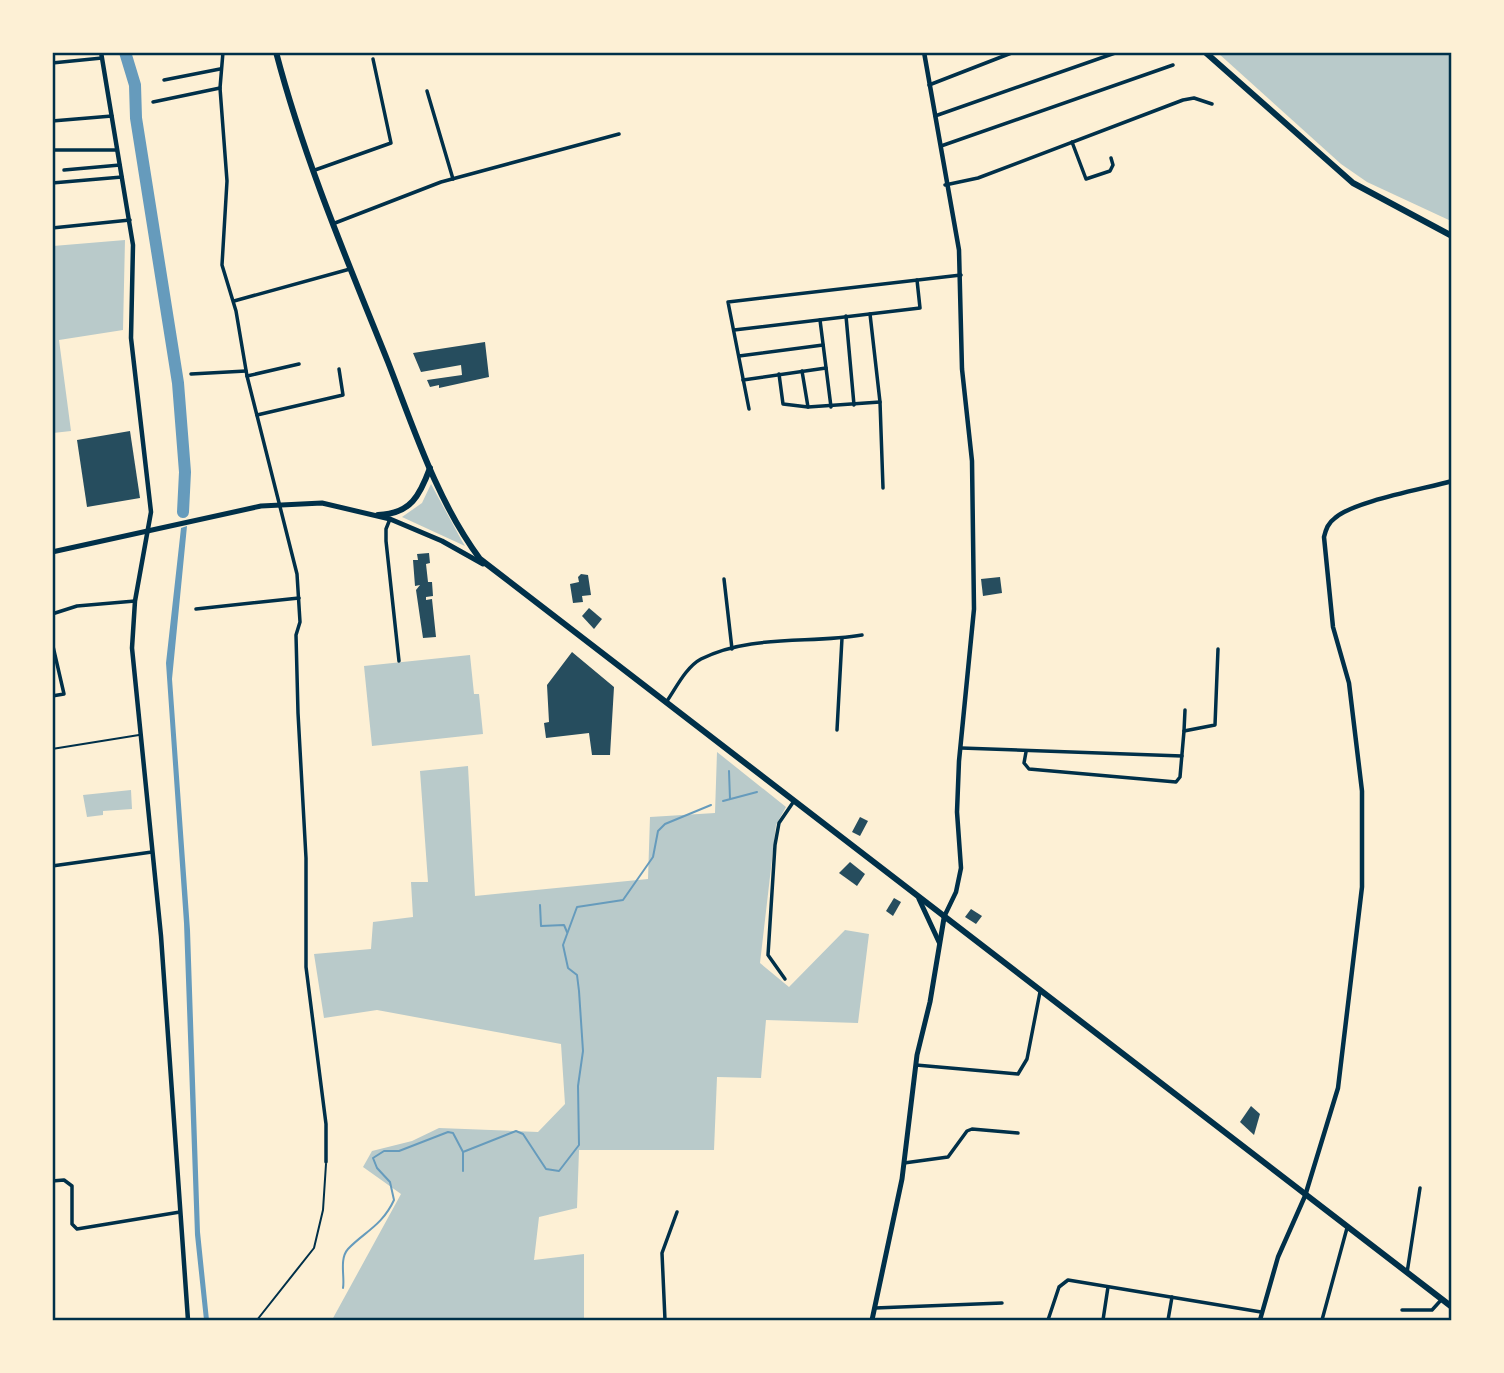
<svg xmlns="http://www.w3.org/2000/svg" width="1504" height="1373" font-family="Overpass,sans-serif">
<style>
.green{fill:#b9caca}
.water{fill:#669bbc}
.lines{fill:none;stroke-linecap:round;stroke-linejoin:round}
.stream{stroke:#669bbc;stroke-width:2}
.river{stroke:#669bbc;stroke-width:12}
.building{fill:#264d5e}
.service{stroke:#003049;stroke-width:2}
.minor{stroke:#003049;stroke-width:3.5}
.tertiary{stroke:#003049;stroke-width:4.5}
.secondary{stroke:#003049;stroke-width:5}
.primary{stroke:#003049;stroke-width:6}
.trunk{stroke:#003049;stroke-width:6}
.neatline{fill:none;stroke:#003049;stroke-width:2.5}
</style>
<rect width="100%" height="100%" fill="#fdf0d5"/>
<g class="green">
<polygon points="1218,53 1451,53 1451,221 1367,182 1341,164"/>
<polygon points="125,240 123,330 59,340 71,431 53,433 53,246"/>
<polygon points="431,484 462,541 465,546 402,517 422,503"/>
<polygon points="470,655 474,694 479,694 483,734 372,746 364,666"/>
<polygon points="717,752 786,807 776,825 760,963 789,987 845,930 869,934 858,1023 766,1020 761,1078 717,1077 714,1150 579,1150 577,1208 539,1217 534,1260 584,1254 584,1320 332,1320 401,1194 363,1167 372,1151 412,1141 439,1128 538,1132 565,1104 561,1044 377,1010 324,1018 314,954 371,949 373,922 413,917 411,882 428,882 420,771 468,766 475,896 648,879 650,817 715,813"/>
<polygon points="131,790 132,809 103,811 103,815 87,817 83,795"/>
</g>
<polygon class="water" points="187,526 172,679 190,930 200,1232 209,1320 204,1320 195,1235 184,923 166,663 181,528"/>
<g class="lines">
<g class="stream">
<polyline points="729,771 730,799"/>
<polyline points="723,801 757,792"/>
<polyline points="540,905 541,926 564,925 567,932"/>
<polyline points="463,1152 463,1171"/>
<path d="M343 1288C345 1277 339 1259 348 1249 364 1232 382 1226 394 1200L390 1182 377 1168 373 1158 384 1151H399L448 1132 453 1133 463 1152 516 1131 523 1134 546 1169 559 1171 579 1145 578 1086 583 1051 579 991 577 975 568 968 563 945 577 907 623 900 653 857 658 831 665 824 711 805"/>
</g>
<polyline class="river" points="125,52 135,85 136,118 178,383 185,472 183,512"/>
</g>
<g class="building">
<polygon points="485,342 489,377 439,388 439,385 430,387 427,380 462,375 461,365 421,372 413,353"/>
<polygon points="130,431 140,498 87,507 77,440"/>
<polygon points="429,553 430,563 426,564 428,582 432,582 433,596 426,597 426,600 432,599 436,637 423,638 416,590 420,585 415,586 413,560 418,560 417,554"/>
<polygon points="581,574 588,575 591,595 582,596 583,602 573,603 570,584 579,582 578,577"/>
<polygon points="1000,577 1002,593 983,596 981,579"/>
<polygon points="589,608 602,619 594,629 582,616"/>
<polygon points="572,652 614,687 610,755 592,755 589,733 546,738 544,723 549,722 547,685"/>
<polygon points="860,817 868,821 860,836 852,832"/>
<polygon points="850,862 865,874 857,886 839,873"/>
<polygon points="894,898 901,902 893,916 886,911"/>
<polygon points="971,909 982,916 976,924 965,917"/>
<polygon points="1251,1106 1260,1114 1254,1135 1240,1122"/>
</g>
<g class="lines">
<g class="service">
<polyline points="52,749 139,735"/>
<polyline points="257,1320 314,1248 323,1210 326,1164"/>
</g>
<g class="minor">
<polyline points="223,52 220,88 227,181 222,265 236,311 247,376 297,574 300,622 296,635 298,713 306,858 306,967 326,1124 326,1162"/>
<polyline points="52,63 102,58"/>
<polyline points="164,80 220,69"/>
<polyline points="929,85 1014,52"/>
<polyline points="427,91 453,179"/>
<polyline points="153,102 220,88"/>
<polyline points="935,116 1118,52"/>
<polyline points="52,121 112,116"/>
<polyline points="1072,142 1086,179 1110,171 1113,165 1111,158"/>
<polyline points="941,146 1173,65"/>
<polyline points="52,150 117,150"/>
<polyline points="64,170 120,165"/>
<polyline points="315,170 391,143 373,59"/>
<polyline points="52,183 122,177"/>
<polyline points="945,185 978,178 1183,100 1194,98 1212,104"/>
<polyline points="335,223 441,182 619,134"/>
<polyline points="52,228 130,220"/>
<polyline points="234,301 350,269"/>
<polyline points="870,314 880,402 883,488"/>
<polyline points="846,316 854,405"/>
<polyline points="820,320 831,407"/>
<polyline points="734,330 920,308 917,280"/>
<polyline points="739,356 823,345"/>
<polyline points="802,371 808,407"/>
<polyline points="191,374 246,371"/>
<polyline points="779,374 783,404 808,407 880,402"/>
<polyline points="247,376 299,364"/>
<polyline points="743,380 826,368"/>
<polyline points="749,409 728,302 961,275"/>
<polyline points="257,415 343,395 339,369"/>
<polyline points="390,519 386,529 386,541 399,661"/>
<polyline points="724,579 732,649"/>
<polyline points="196,609 299,598"/>
<polyline points="52,614 77,606 135,601"/>
<polyline points="52,642 64,694 52,696"/>
<path d="M667 701C676 688 686 667 701 659 750 634 810 644 862 635"/>
<polyline points="837,730 842,638"/>
<polyline points="1184,731 1185,710"/>
<polyline points="961,748 1182,756"/>
<polyline points="1026,752 1024,763 1029,769 1176,782 1180,777 1184,731 1215,725 1218,649"/>
<polyline points="52,866 152,852"/>
<polyline points="785,979 768,955 775,845 779,823 794,801"/>
<polyline points="916,1065 1018,1074 1027,1059 1040,992"/>
<polyline points="904,1163 948,1157 967,1131 972,1129 1018,1133"/>
<polyline points="52,1181 64,1180 72,1186 72,1224 77,1229 180,1212"/>
<polyline points="1407,1273 1420,1188"/>
<polyline points="875,1308 1002,1303"/>
<polyline points="1402,1310 1432,1310 1442,1299"/>
<polyline points="665,1320 662,1253 677,1212"/>
<polyline points="1048,1320 1059,1287 1068,1280 1261,1312"/>
<polyline points="1103,1320 1108,1287"/>
<polyline points="1168,1320 1172,1297"/>
<polyline points="1322,1320 1347,1228"/>
</g>
<g class="tertiary">
<polyline points="101,52 133,245 131,338 151,512 135,601 132,648 161,936 188,1320"/>
<polyline points="924,52 959,250 962,369 972,461 974,609 959,761 957,812 961,868 956,892 944,917"/>
<path d="M1260 1320 1278 1257 1305 1196 1338 1088 1362 887V791L1349 683 1333 627 1324 537C1326 529 1328 523 1335 518 1354 501 1424 489 1452 481"/>
</g>
<g class="secondary">
<polyline points="52,552 261,506 322,503 390,519 442,541 483,564"/>
<polyline points="919,899 939,942"/>
<polyline points="872,1320 902,1179 917,1055 930,1002 944,918"/>
</g>
<g class="primary">
<path d="M276 52C304 159 347 260 388 362 414 429 437 501 480 559L1452 1307"/>
<path d="M378 515C411 514 420 495 430 468"/>
</g>
<polyline class="trunk" points="1205,52 1353,183 1452,236"/>
</g>
<rect width="1504" height="1373" fill="none" stroke="#fdf0d5" stroke-width="108"/>
<rect x="54" y="54" width="1396" height="1265" class="neatline"/>
</svg>
